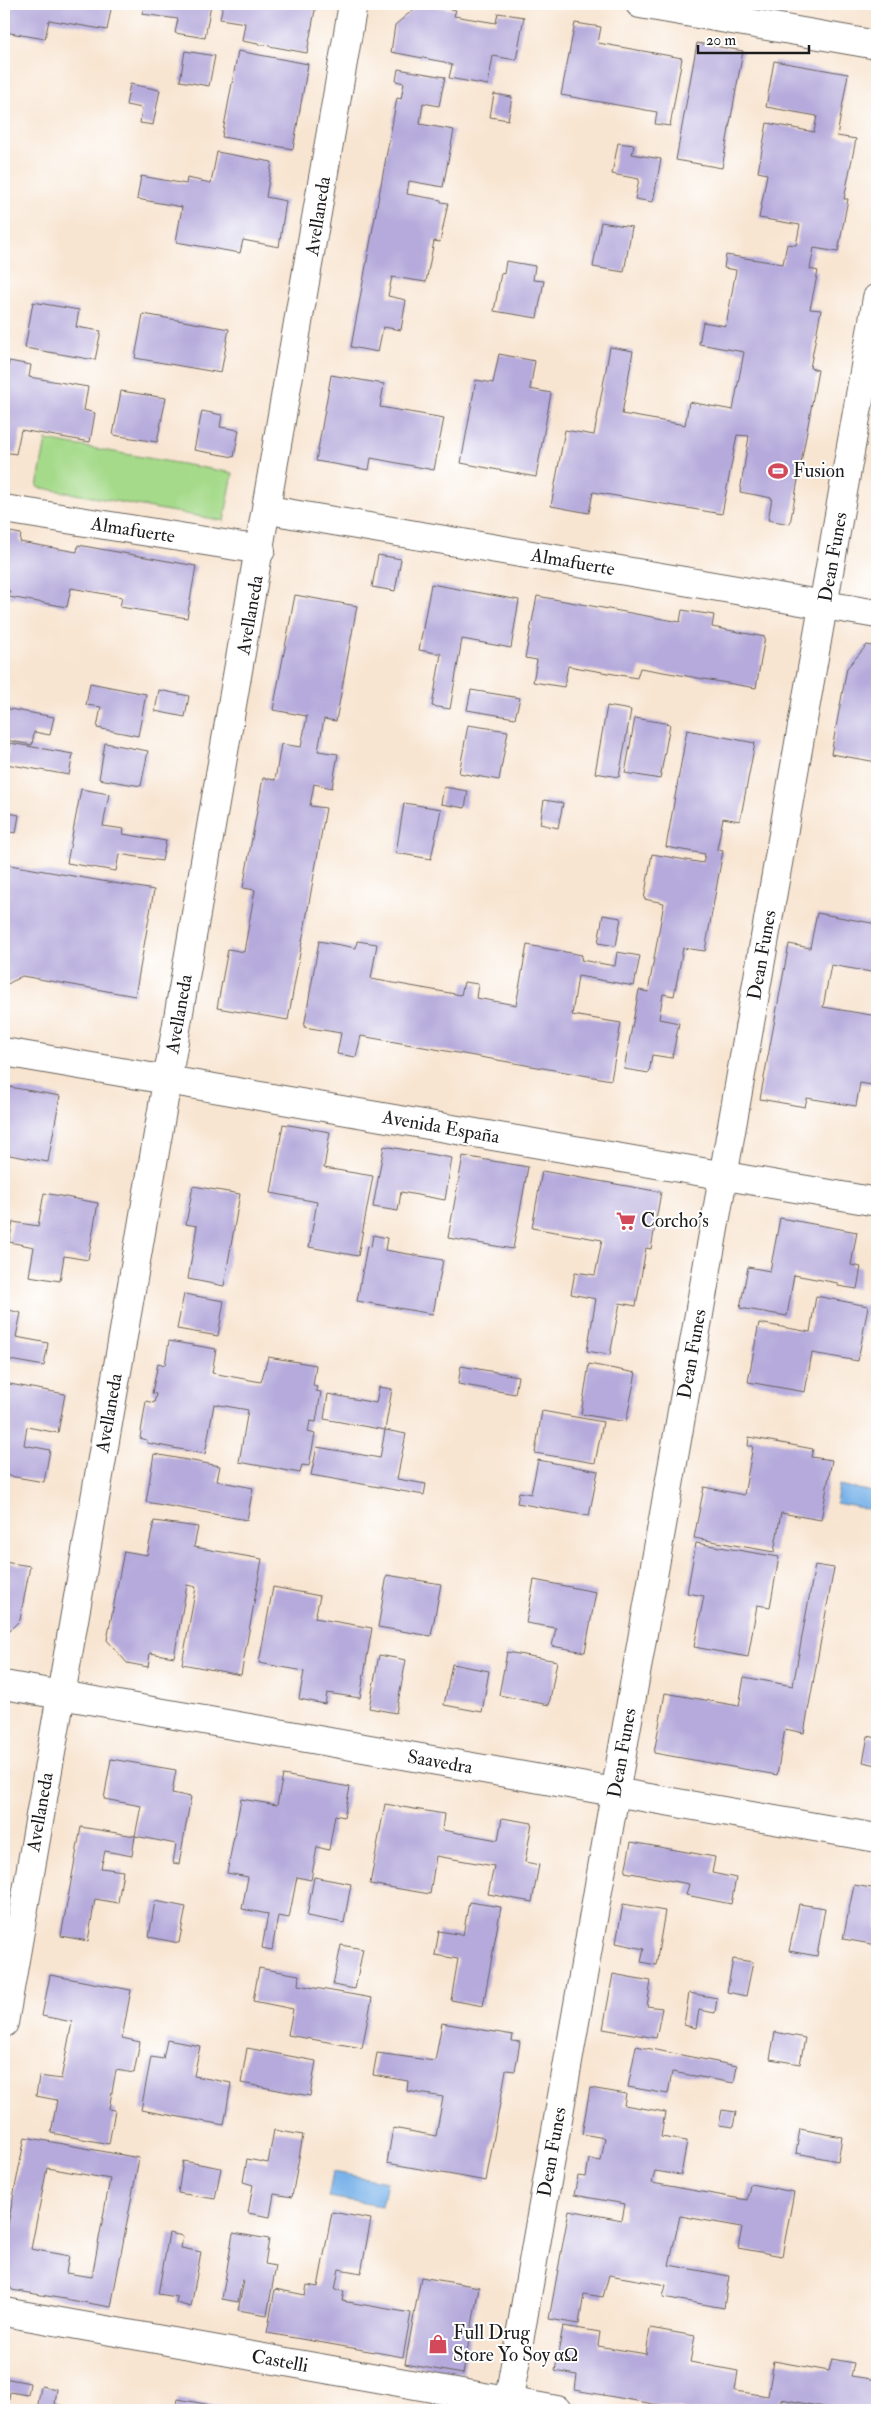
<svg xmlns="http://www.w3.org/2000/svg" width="881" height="2414" font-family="'IM FELL Double Pica',serif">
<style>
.green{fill:#a5da8a;stroke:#607b53}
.water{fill:#79b3e9;stroke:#4a6882}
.building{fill:#b5aadb;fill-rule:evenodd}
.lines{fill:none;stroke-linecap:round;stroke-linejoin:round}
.minor-casing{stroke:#69625b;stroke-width:30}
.secondary-casing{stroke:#69625b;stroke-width:30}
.minor{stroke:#fff;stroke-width:28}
.secondary{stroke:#fff;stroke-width:28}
.labels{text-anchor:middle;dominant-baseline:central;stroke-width:4;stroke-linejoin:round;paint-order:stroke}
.street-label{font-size:19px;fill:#1c1c1c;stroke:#fff}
.poi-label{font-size:19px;fill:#1c1c1c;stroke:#fff;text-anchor:start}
</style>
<rect width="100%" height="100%" fill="#fff"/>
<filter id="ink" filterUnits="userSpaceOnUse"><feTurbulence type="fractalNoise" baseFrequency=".02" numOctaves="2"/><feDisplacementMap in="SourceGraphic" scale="10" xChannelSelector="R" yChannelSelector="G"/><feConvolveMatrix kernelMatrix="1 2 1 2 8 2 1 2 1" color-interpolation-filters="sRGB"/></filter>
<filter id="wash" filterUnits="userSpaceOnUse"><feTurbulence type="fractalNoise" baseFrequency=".0096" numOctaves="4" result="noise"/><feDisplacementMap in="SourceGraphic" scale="20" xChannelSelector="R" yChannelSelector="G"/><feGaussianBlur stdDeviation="1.12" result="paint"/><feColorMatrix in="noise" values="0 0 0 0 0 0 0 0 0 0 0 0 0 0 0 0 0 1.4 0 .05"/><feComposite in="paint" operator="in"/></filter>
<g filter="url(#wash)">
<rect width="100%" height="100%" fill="#f8e5d1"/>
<polygon class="green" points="46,440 233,473 224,521 37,487"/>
<g class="water">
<polygon points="839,1485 877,1493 877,1511 836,1503"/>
<polygon points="333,2172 387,2182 382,2206 328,2197"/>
</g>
<g id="blocks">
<g class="building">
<polygon points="4,4 112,4 107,30 49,20 45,39 4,32"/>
<polygon points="144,4 211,4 205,38 175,33 178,19 142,14"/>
<polygon points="223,4 310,4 315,10 307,53 242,41 245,23 220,19"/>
<polygon points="420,4 456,10 454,16 496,23 498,13 524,17 516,60 493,56 488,85 449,78 452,65 444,62 391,52 395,25"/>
<polygon points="575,23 601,27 598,43 682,58 670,126 655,124 657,112 561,95"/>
<polygon points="697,43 743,51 722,168 676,160"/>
<polygon points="185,51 215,56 209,86 180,81"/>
<polygon points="238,51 308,64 293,149 222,137"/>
<polygon points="774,61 848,74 837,136 856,139 844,199 848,199 838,252 814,248 810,269 818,271 810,309 821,310 810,368 818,370 790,524 768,520 772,498 740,492 749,436 737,435 722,514 593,492 589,513 551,506 565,430 594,435 610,347 633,351 622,414 685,425 689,402 733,410 744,352 699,344 703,322 726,326 736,270 724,268 726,255 783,264 787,244 796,245 800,225 759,218 767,174 758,172 767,123 814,132 817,116 766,107"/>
<polygon points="398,69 445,77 439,106 423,103 420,124 454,130 443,187 409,181 407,194 441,200 441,202 448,203 440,242 434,241 426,282 392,277 388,296 406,300 401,330 383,327 378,352 351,347 397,98 401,99 404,83 396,81"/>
<polygon points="130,84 160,90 153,125 140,123 142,108 126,105"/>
<polygon points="494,94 512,97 508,120 490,117"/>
<polygon points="618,143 634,145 632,154 661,159 653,202 635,199 639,179 612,174"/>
<polygon points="217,152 272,162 266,197 286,201 279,247 243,240 240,253 176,242 182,207 137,199 141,176 186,184 187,178 211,183"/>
<polygon points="601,222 632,227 624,272 593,267"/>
<polygon points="506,261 535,266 533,280 544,281 537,318 494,311 501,273 504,274"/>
<polygon points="33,302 79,310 76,327 101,331 95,360 25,348"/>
<polygon points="143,314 229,329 221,373 135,358"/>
<polygon points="499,354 535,361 530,389 551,393 536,477 461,463 476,380 493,383"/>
<polygon points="9,361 31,365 29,377 88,387 84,410 95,413 90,442 21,430 16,454 4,452 4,393"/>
<polygon points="331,375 384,384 380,407 444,418 434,470 371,458 369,470 316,461"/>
<polygon points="121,391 166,398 157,442 113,435"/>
<polygon points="202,411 222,415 220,427 239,430 234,457 194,450"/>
<polygon points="876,516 877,516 877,546 872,541"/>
<polygon points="4,531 21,534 20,542 77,552 78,545 196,566 187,618 120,607 122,597 71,588 67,607 9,597 10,591 4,590"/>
<polygon points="378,555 401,559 395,591 372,587"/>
<polygon points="431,584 519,600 511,648 462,639 450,709 432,706 441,654 419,650"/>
<polygon points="295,595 357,606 336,721 324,719 318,751 338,754 332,788 314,784 310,806 326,808 288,1020 217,1008 228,949 244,952 255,890 243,888 263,778 275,780 281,744 301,747 307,716 273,710"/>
<polygon points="537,596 680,622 682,610 714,615 712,627 765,637 756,688 640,668 637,678 568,666 564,687 533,682 537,660 525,658"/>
<polygon points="867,645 877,647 877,762 831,754 847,668"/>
<polygon points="90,683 146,694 138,736 97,728 101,707 86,705"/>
<polygon points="159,690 189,696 185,717 155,711"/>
<polygon points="471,690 520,698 515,718 467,710"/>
<polygon points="607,706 631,710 619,777 595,773"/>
<polygon points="4,708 54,717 50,735 34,732 32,745 6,740 4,747"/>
<polygon points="635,718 670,724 660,779 625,773"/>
<polygon points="468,725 508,731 499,780 459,773"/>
<polygon points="687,730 755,743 740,821 723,818 717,850 723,851 705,951 683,948 674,996 663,994 659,1019 679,1023 672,1058 652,1055 649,1073 624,1069 639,990 648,992 664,903 644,899 652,854 703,863 705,854 666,847"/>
<polygon points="10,743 73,754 69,775 6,764"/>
<polygon points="105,743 148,751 141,786 99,779"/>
<polygon points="444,787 468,791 465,808 441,804"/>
<polygon points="81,789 109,794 103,826 124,829 123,834 166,841 162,861 119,854 116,871 67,863"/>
<polygon points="544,800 563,803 558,828 540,824"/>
<polygon points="404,803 441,809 431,859 396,853"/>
<polygon points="4,812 19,815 16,833 4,831"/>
<polygon points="4,864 154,890 135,996 22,976 4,986"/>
<polygon points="817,913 877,924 877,973 831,965 823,1007 877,1016 877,1086 860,1083 856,1106 807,1098 805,1107 760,1099 789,944 810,948"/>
<polygon points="603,915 621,918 616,946 598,943"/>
<polygon points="319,941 356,948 357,941 377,944 371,979 461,995 464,982 478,984 476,998 516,1005 527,945 582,955 581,960 615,966 617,952 640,956 634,986 578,976 572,1015 621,1023 611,1080 361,1036 356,1057 337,1054 341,1033 304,1027"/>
<polygon points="4,1086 60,1096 48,1162 4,1154"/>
<polygon points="283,1124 330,1132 324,1168 373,1176 358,1256 309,1247 317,1202 271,1193"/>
<polygon points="384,1146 452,1158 445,1200 401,1192 398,1211 373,1207"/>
<polygon points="463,1156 528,1167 513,1249 448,1238"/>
<polygon points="542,1171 661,1192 651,1249 646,1248 636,1306 620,1303 610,1355 587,1351 596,1299 571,1294 575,1272 595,1275 602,1240 532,1228"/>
<polygon points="193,1186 240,1194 224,1286 188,1279 197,1226 186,1224"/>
<polygon points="44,1193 98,1203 88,1260 64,1256 60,1281 29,1276 34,1247 9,1242 13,1222 38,1226"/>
<polygon points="780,1218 857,1232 851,1265 861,1267 857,1289 838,1286 838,1283 794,1275 787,1316 740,1308 748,1267 770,1271"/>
<polygon points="373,1235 387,1238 385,1250 443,1260 433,1314 357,1301 367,1246 371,1247"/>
<polygon points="184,1294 224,1301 218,1336 177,1329"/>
<polygon points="816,1296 868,1306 858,1361 812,1353 805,1392 748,1382 759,1323 810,1332"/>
<polygon points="9,1310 21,1313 16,1337 48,1343 44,1366 4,1359 4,1335"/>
<polygon points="169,1341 216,1349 212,1373 261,1382 268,1357 316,1365 313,1386 317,1387 316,1391 321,1392 316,1422 310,1421 308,1432 315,1434 309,1466 302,1465 300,1473 239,1462 248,1410 214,1404 205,1454 147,1443 147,1440 140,1438 146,1401 154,1403 156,1394 152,1393 158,1363 165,1365"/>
<polygon points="589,1364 636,1373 626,1422 581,1414"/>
<polygon points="461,1366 518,1376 515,1394 458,1384"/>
<polygon points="4,1383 65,1394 58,1433 27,1427 24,1445 50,1450 44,1482 4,1475"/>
<polygon points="379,1387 392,1389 385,1430 324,1419 328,1394 376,1403"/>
<polygon points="542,1411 603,1422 595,1463 535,1453"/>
<polygon points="385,1430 406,1434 397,1479 426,1484 424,1495 311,1475 317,1447 380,1458"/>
<polygon points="749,1437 813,1449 811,1457 832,1460 821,1520 781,1513 774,1552 694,1538 704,1487 744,1495 753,1446 748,1446"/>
<polygon points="154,1454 220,1466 217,1481 253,1488 247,1520 146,1502"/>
<polygon points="538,1460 598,1471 589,1516 517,1503 519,1492 531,1494"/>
<polygon points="154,1521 198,1527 194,1547 262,1559 241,1675 182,1664 196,1587 187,1585 174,1657 150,1653 148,1667 127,1663 107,1640 124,1551 147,1555"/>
<polygon points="696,1543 779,1557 770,1607 757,1605 748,1657 694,1647 704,1596 687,1593"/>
<polygon points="4,1562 30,1566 20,1620 4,1636"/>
<polygon points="815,1565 834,1568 804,1733 785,1729 777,1775 654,1753 665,1693 739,1706 744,1677 793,1686"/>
<polygon points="387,1575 441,1584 431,1636 378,1627"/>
<polygon points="534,1580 596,1592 585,1652 552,1646 556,1628 526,1623"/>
<polygon points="273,1587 320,1596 315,1618 372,1628 360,1698 327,1693 325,1704 299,1699 304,1671 259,1663"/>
<polygon points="507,1652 557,1661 549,1705 499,1695"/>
<polygon points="379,1655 406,1660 396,1713 369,1708"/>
<polygon points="452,1664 489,1671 482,1712 444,1705"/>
<polygon points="868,1736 877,1738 877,1765 863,1762"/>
<polygon points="111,1759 176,1770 172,1793 191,1797 179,1864 173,1863 176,1844 135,1836 141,1806 104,1799"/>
<polygon points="4,1771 8,1772 5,1789 4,1789"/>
<polygon points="283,1775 350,1787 344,1817 335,1815 329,1850 317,1847 311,1880 297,1877 289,1918 278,1916 272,1950 262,1948 268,1914 242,1909 248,1877 227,1873 241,1799 277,1805"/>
<polygon points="385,1804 444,1814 442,1830 498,1840 502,1818 532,1823 525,1862 539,1865 532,1902 488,1894 494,1866 436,1856 430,1894 370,1884"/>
<polygon points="81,1827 135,1836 132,1856 105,1851 101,1868 123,1871 118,1903 95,1899 88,1941 61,1936"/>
<polygon points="631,1842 715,1857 712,1873 736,1878 731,1904 686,1895 689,1884 625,1872"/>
<polygon points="314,1877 351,1884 344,1923 307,1916"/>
<polygon points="854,1885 877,1889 877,1945 843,1939"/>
<polygon points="155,1901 186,1907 179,1943 149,1937"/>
<polygon points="469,1902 501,1907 483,2006 451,2000 458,1959 435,1955 439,1931 463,1935"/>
<polygon points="623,1904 665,1911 656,1965 641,1962 644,1949 616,1943"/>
<polygon points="799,1904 825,1908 817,1956 789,1951"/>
<polygon points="341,1945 363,1949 355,1989 333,1985"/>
<polygon points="733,1959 753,1962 746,1996 727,1992"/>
<polygon points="259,1968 299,1975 298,1985 372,1998 362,2048 288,2035 293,2009 253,2001"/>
<polygon points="613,1974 651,1981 647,2006 662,2008 656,2038 603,2029"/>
<polygon points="50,1975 131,1990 122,2038 140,2042 134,2073 116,2070 109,2109 115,2110 109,2144 51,2133 57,2100 36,2096 39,2076 61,2079 72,2022 42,2016"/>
<polygon points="689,1993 717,1998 715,2013 699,2010 696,2028 684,2025"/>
<polygon points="442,2023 513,2035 512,2041 520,2042 515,2071 506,2070 486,2181 387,2163 393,2128 436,2136 443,2097 407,2091 408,2081 373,2075 377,2053 435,2061"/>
<polygon points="775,2032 805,2038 800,2064 770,2059"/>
<polygon points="167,2040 200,2046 194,2076 231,2083 224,2125 141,2110 151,2057 163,2059"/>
<polygon points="636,2046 737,2066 734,2083 672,2072 668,2094 628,2087"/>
<polygon points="247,2048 316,2061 310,2096 241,2083"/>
<polygon points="590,2088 626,2094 624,2105 665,2112 661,2137 687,2141 681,2175 655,2171 652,2183 747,2200 750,2184 794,2192 782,2256 738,2248 742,2227 680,2216 669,2265 729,2276 724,2308 663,2297 666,2285 609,2275 603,2297 584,2294 579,2324 549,2319 569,2210 622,2220 625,2204 574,2195 578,2176 586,2177 589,2159 601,2161 605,2138 582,2134"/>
<polygon points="722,2110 736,2112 733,2127 719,2125"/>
<polygon points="800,2129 842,2137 838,2161 796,2153"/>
<polygon points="274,2130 303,2135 292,2197 274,2194 270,2217 248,2213 253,2185 243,2182 247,2159 268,2163"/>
<path d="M25 2137 139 2158 111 2307 12 2290 4 2276V2244ZM47 2168 110 2179 92 2277 66 2273 69 2256 31 2249Z"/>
<polygon points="183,2161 221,2168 215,2199 178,2193"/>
<polygon points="332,2212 371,2219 361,2273 339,2269 335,2290 344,2291 342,2301 411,2313 403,2357 267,2333 275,2289 305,2295 307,2285 318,2287"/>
<polygon points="169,2233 183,2236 181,2248 201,2252 191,2307 176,2303 177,2297 158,2294"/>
<polygon points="233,2233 269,2239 265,2264 276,2266 267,2315 238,2310 244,2281 242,2280 238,2302 222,2299"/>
<polygon points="421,2277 479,2287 463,2374 405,2364"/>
<polygon points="563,2326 600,2332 598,2346 646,2354 650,2328 695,2336 690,2362 738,2371 735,2391 768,2396 774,2361 829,2371 832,2359 854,2363 851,2376 877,2380 877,2410 822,2410 823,2407 781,2399 779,2410 687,2410 575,2390 577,2375 555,2371"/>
<polygon points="4,2378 30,2383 28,2395 10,2392 8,2405 4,2404"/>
<polygon points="41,2386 57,2389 55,2404 83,2410 37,2410"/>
<polygon points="178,2399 232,2409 232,2410 176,2410"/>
</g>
</g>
</g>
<g filter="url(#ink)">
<use href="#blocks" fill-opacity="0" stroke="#69625b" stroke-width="1"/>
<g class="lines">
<defs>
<g id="minor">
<polyline points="640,4 877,45"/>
<polyline points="4,509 261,550"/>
<polyline points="269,510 877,614"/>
<polyline points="4,1685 877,1838"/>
<path d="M4 2023C120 1350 241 678 353 4"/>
<polyline points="4,2312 557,2410"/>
<polyline points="507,2410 877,298"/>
</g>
<polyline id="secondary" points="4,1052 877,1202"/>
</defs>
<use href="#minor" class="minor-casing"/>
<use href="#secondary" class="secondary-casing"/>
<use href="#minor" class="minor"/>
<use href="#secondary" class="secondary"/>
</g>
</g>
<defs>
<symbol id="stadium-bare" viewBox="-9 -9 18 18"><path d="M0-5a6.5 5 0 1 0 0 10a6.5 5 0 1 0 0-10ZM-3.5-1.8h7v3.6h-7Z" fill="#d1495b" stroke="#fff" stroke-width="2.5" paint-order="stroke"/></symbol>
<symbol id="supermarket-bare" viewBox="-9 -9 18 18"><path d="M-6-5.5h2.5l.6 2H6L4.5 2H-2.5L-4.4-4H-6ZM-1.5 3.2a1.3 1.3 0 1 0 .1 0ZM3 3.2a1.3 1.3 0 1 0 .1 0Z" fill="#d1495b" stroke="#fff" stroke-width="2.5" paint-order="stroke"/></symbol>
<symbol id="shop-bare" viewBox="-9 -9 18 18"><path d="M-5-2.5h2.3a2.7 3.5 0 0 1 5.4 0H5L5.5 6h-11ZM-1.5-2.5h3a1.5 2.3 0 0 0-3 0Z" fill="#d1495b" stroke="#fff" stroke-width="2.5" paint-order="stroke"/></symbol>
</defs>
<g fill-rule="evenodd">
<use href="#stadium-bare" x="764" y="457" width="28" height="28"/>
<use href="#supermarket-bare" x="612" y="1207" width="28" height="28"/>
<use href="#shop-bare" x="424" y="2330" width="28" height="28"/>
</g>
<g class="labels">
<g class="street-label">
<text transform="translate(318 216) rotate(-81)">Avellaneda</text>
<text transform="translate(133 530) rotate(9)">Almafuerte</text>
<text transform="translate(833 557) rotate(-80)">Dean Funes</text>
<text transform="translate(573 562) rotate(10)">Almafuerte</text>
<text transform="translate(250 615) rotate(-80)">Avellaneda</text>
<text transform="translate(762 955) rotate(-80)">Dean Funes</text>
<text transform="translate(179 1014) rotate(-80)">Avellaneda</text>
<text transform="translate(441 1127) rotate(10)">Avenida España</text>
<text transform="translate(692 1354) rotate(-80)">Dean Funes</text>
<text transform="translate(109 1413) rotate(-80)">Avellaneda</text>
<text transform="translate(622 1753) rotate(-80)">Dean Funes</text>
<text transform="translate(440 1762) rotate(10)">Saavedra</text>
<text transform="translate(40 1812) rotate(-80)">Avellaneda</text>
<text transform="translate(552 2152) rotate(-80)">Dean Funes</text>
<text transform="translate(280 2361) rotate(10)">Castelli</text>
</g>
<g class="poi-label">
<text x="793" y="471">Fusion</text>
<text x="641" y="1221">Corcho's</text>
<text x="453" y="2333">Full Drug<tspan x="453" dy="22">Store Yo Soy αΩ</tspan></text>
</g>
</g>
<rect width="881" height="2414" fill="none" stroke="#fff" stroke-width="20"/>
<path d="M698 45v8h111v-8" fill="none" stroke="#1c1c1c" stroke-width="2.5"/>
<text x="706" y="45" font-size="15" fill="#1c1c1c" stroke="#ffffff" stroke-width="4" paint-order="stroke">20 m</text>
</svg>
